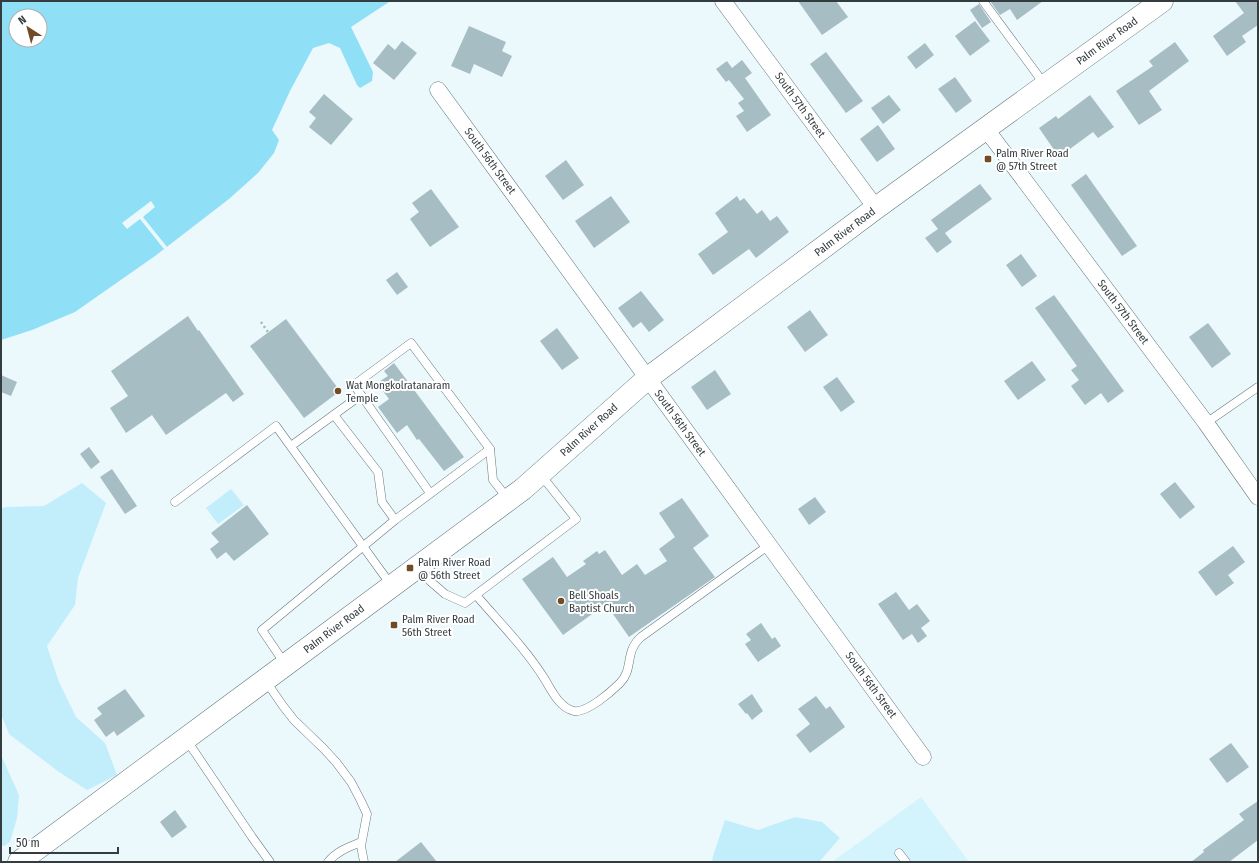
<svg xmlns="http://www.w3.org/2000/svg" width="1259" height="863" font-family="'Fira Sans Condensed',sans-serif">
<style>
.built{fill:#d4f4fd}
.green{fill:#c2eefc}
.water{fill:#8fdff6;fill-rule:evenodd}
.pier{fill:#ebf9fd}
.building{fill:#a7bdc4}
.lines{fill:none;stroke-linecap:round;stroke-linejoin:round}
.lane-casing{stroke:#64787e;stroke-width:9}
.street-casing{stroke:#64787e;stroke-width:17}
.secondary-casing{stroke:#64787e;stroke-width:23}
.path{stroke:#a8b4b8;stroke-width:2.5;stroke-dasharray:2 3;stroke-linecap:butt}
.lane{stroke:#fff;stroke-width:8}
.street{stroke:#fff;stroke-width:16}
.secondary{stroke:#fff;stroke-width:22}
.poi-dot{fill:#704d26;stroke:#fff;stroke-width:1.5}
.labels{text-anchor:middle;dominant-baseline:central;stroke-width:4;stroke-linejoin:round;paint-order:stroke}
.street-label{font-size:11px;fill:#333c3f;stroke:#fff}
.poi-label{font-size:11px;fill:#333c3f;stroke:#fff;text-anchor:start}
</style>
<rect width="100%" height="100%" fill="#ebf9fd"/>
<polygon class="built" points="921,797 969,862 832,862"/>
<g class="green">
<polygon points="82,483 106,503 78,578 75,605 47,646 59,682 76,717 105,743 117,775 87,790 59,772 9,734 1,714 1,509 5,507 44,506"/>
<polygon points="231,489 244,505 218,524 206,508"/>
<polygon points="1,755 19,795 17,818 10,842 4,846 1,845"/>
<polygon points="795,817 822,822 840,838 819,862 712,862 713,856 725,820 758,830"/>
</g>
<path class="water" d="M1 1H394L389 2 351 27 373 72 372 81 360 88 357 85 340 48 329 43 313 48 290 91 272 130 279 140 274 153 258 173 229 199 155 256 75 312 32 330 1 340ZM16 16H40V40H16Z"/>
<polygon class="pier" points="151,201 155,207 143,217 167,247 164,249 140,219 127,229 122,223"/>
<g class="building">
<polygon points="798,1 836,1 848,17 822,35"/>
<polygon points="990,1 1043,1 1017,20 1010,9 1000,15"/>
<polygon points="1235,1 1258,1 1258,25 1242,36 1246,42 1227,56 1213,36 1244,13"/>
<polygon points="979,4 991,22 982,28 970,10"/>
<polygon points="975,21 990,41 970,56 955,36"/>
<polygon points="469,26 506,42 502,51 512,56 502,77 474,64 470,74 451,66"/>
<polygon points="402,41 417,53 394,80 373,63 388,44 395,50"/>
<polygon points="1175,42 1189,61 1149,91 1162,110 1139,125 1116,91 1153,66 1149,61"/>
<polygon points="925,43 934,55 916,69 907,57"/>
<polygon points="826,52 863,101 846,113 810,64"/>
<polygon points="742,60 752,73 745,78 771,115 747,132 736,116 744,111 738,103 744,99 729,80 726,82 716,69 727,61 732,68"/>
<polygon points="955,77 972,101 956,113 938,89"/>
<polygon points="324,94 353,119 331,145 309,127 316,118 309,112"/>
<polygon points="889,95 901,110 883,124 871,108"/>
<polygon points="1090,95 1114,127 1098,138 1093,132 1059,157 1039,128 1056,116 1058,119"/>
<polygon points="878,125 895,149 877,162 860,139"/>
<polygon points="566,160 584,185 563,200 545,176"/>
<polygon points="1086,174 1137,246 1122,256 1071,185"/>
<polygon points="980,184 992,199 945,233 952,242 937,253 925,238 938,229 931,220"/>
<polygon points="431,189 459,227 430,247 410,219 419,212 412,203"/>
<polygon points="611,196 630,222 594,248 575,221"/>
<polygon points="737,196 740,201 744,198 757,214 762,210 770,221 777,216 789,232 756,258 749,249 713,275 698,254 728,232 715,213"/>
<polygon points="1021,254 1037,276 1022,287 1006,265"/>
<polygon points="397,272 408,287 397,295 386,280"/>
<polygon points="641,291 664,320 649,332 641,322 633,328 618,308"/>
<polygon points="1054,295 1124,391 1108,403 1101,393 1085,405 1071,386 1079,380 1071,370 1077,366 1035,308"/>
<polygon points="810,310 828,335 805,352 787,327"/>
<polygon points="188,316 198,331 199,330 244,394 233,402 226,393 166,435 152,415 126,433 110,408 128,396 111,371"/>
<polygon points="286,319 340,391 304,418 250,346"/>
<polygon points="1208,323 1231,354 1212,368 1189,337"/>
<polygon points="557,328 579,358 562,370 540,341"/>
<polygon points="1032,361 1046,380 1018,400 1004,381"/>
<polygon points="394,363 464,457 444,471 419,439 417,440 407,425 397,433 378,407 389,399 377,383 388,376 384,371"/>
<polygon points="715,370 731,394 707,410 691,387"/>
<polygon points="1,375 17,382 11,396 1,392"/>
<polygon points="837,377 855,402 841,412 823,387"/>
<polygon points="89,447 100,462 91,469 80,454"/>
<polygon points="112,469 137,506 125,514 100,477"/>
<polygon points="1175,482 1195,507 1180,519 1160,494"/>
<polygon points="815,497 826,512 809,525 798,509"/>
<polygon points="682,498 709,536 693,548 715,577 629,637 606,604 563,635 522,579 553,557 567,577 586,564 583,561 597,551 599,554 605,550 622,575 637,564 645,575 667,561 659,549 675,537 659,513"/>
<polygon points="247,505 269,534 234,561 226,552 217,559 210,549 219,542 211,533"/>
<polygon points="1233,546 1245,562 1228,575 1234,583 1216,596 1198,572"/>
<polygon points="896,592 909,610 917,604 930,621 921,628 927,636 918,643 912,634 903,640 878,604"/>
<polygon points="761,623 772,639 775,637 781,646 758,662 745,644 751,640 746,634"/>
<polygon points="125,689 145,716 117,736 114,731 106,737 94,720 102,714 97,708"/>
<polygon points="752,694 763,711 752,720 747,713 746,714 738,704"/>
<polygon points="816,696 826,709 830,706 845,727 810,753 796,735 810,724 798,709"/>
<polygon points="1231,743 1249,767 1227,783 1209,759"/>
<polygon points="1258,801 1258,840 1229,862 1191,862 1204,852 1203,850 1244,820 1239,814"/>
<polygon points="175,810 187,827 172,838 160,822"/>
<polygon points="421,842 437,862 395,862"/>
</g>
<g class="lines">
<defs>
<g id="lane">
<polyline points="983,1 1045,85"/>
<polyline points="334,415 378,472 382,502 395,520"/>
<polyline points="1206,423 1258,387"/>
<polyline points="291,446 361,395"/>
<polyline points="430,493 354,385 411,343 490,449 493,480 508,499"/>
<polyline points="175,502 276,426 391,585"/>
<polyline points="419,567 430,581 445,594 465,603 576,519 541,475"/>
<path d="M476 595C499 622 525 648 544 678 551 689 559 708 574 711 587 713 611 692 620 683 634 669 624 652 641 637L769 545"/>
<polyline points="285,664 262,630 395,520 490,449"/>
<polyline points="265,680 283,706 294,720 324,749 336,762 351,782 361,801 367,814 361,846 364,862"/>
<polyline points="186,739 252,837 270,862"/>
<polyline points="899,853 906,862"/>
<path d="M328 862C337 851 349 847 361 842"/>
</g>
<g id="street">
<polyline points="723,1 876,208"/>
<polyline points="438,90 923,757"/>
<polyline points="986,129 1206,423 1258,497"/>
</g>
<polyline id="secondary" points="19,862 523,489 648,378 876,208 1162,1"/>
</defs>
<use href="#lane" class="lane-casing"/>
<use href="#street" class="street-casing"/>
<use href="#secondary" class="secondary-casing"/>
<polyline class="path" points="261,322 268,332"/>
<use href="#lane" class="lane"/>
<use href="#street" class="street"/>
<use href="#secondary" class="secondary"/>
</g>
<g class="poi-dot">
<rect x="984" y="155" width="8" height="8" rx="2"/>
<circle cx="338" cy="391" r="4"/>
<rect x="406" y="564" width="8" height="8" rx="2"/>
<circle cx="561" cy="601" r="4"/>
<rect x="390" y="621" width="8" height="8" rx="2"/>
</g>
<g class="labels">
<g class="street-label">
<text transform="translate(1107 41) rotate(-36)">Palm River Road</text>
<text transform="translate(800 105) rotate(54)">South 57th Street</text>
<text transform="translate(490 161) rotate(54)">South 56th Street</text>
<text transform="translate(845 232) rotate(-37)">Palm River Road</text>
<text transform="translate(1123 312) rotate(53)">South 57th Street</text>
<text transform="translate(680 423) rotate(54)">South 56th Street</text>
<text transform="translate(589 430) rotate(-42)">Palm River Road</text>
<text transform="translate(334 629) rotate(-37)">Palm River Road</text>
<text transform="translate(871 685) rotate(54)">South 56th Street</text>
</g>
<g class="poi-label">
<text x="996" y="153">Palm River Road<tspan x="996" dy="13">@ 57th Street</tspan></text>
<text x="346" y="385">Wat Mongkolratanaram<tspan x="346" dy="13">Temple</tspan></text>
<text x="418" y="562">Palm River Road<tspan x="418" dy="13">@ 56th Street</tspan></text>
<text x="569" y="595">Bell Shoals<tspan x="569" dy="13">Baptist Church</tspan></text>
<text x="402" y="619">Palm River Road<tspan x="402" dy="13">56th Street</tspan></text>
</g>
</g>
<rect width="1259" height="863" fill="none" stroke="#333c3f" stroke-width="4"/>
<g transform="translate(28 28) rotate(324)"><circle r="19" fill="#ffffff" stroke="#adb1b2"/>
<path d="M0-3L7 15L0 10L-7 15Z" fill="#704d26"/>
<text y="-6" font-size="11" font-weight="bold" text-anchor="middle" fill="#333c3f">N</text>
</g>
<path d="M10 847v6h108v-6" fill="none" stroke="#333c3f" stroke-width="2"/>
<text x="16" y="847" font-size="12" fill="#333c3f" stroke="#ffffff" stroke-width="3" paint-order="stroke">50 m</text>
</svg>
